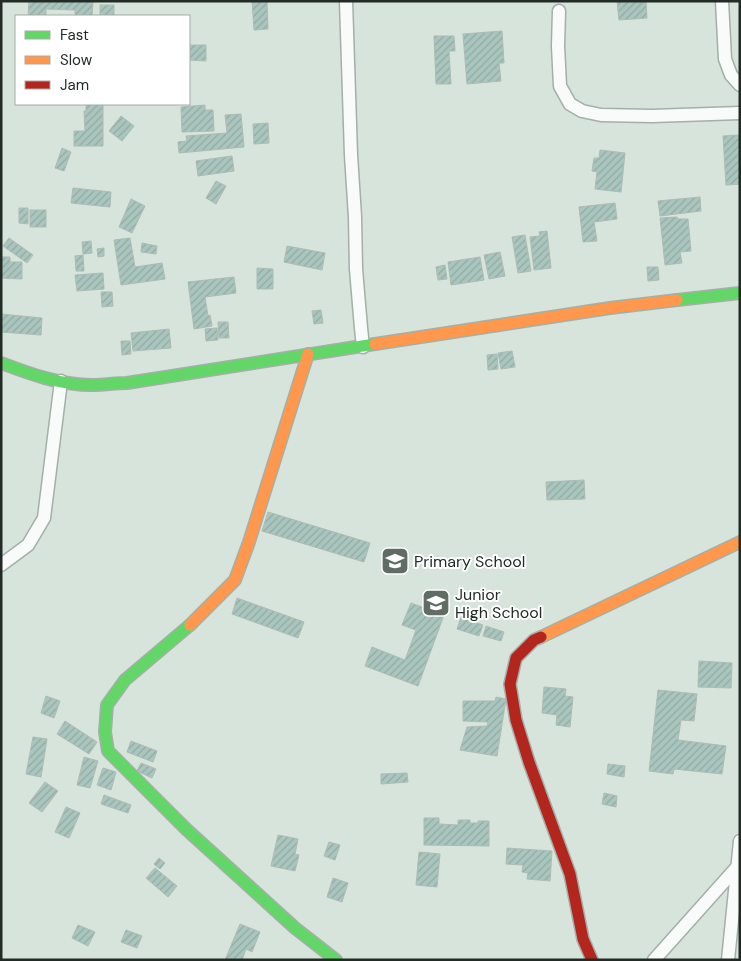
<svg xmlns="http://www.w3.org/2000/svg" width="741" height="961" font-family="'DM Sans',sans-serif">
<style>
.building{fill:url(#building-hatch);stroke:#aebbb5}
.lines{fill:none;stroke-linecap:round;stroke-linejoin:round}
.street-casing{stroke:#a4afa8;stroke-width:15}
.fast-casing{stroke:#a4afa8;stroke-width:14}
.slow-casing{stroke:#a4afa8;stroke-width:14}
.jam-casing{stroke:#a4afa8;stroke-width:14}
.street{stroke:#f9fbfa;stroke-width:12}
.fast{stroke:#63d668;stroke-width:11}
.slow{stroke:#ff974d;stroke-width:11}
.jam{stroke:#b3261e;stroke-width:11}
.labels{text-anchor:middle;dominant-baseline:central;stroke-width:4;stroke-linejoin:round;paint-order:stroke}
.poi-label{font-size:16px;fill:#222b25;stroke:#fff;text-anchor:start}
</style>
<defs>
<pattern id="building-hatch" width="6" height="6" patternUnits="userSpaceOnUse" patternTransform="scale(1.25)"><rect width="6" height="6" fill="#a9c6be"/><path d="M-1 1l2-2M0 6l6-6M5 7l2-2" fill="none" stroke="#91aaa3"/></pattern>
</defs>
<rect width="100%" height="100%" fill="#d6e4db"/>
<g class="building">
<polygon points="29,1 93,1 92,16 75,16 75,10 46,9 46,16 28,16"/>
<polygon points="252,1 267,1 268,29 254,30"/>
<polygon points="617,1 646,1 647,18 619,20"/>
<rect x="100" y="5" width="14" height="11"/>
<polygon points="502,31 504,63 499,63 501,81 467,84 463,34"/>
<polygon points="434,36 454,36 455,51 449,51 451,84 436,84"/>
<polygon points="189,45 206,45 206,61 189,60"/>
<polygon points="86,104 103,104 103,146 74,146 74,131 85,131 84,111 86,111"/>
<polygon points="205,105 205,110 213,110 214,131 182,132 181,107"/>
<polygon points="241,114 244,147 179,153 178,142 187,141 186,136 227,133 225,115"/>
<polygon points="121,116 134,126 122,141 109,131"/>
<polygon points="268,123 269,143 254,144 253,124"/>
<polygon points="740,135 740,184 726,185 723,136"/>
<polygon points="62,148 71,152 64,171 55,168"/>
<polygon points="600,150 625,153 621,192 595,189 597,172 592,171 594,158 599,158"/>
<polygon points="232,156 234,171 198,176 196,161"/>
<polygon points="216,181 226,186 216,204 206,198"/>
<polygon points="73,188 111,192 110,207 71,203"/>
<polygon points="700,197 701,211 660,216 658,201"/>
<polygon points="131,199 145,206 132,233 119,227"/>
<polygon points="615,203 617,219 594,222 597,241 583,242 579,207"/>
<polygon points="19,208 28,208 28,224 19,223"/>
<rect x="30" y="210" width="16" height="17"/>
<polygon points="677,217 678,219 688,219 691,251 680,252 682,263 665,265 660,218"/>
<polygon points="547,231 551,268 534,270 530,237 540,236 539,232"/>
<polygon points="525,235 531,271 518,273 512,237"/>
<polygon points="9,238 33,255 27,263 3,246"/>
<polygon points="130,238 135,267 162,263 165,279 121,285 114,240"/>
<polygon points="91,241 92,253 83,254 82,242"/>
<polygon points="142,243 157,246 156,254 141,252"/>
<polygon points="287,246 325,253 322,270 284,262"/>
<polygon points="104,248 104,256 98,257 97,249"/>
<polygon points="500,252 505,276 489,279 484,255"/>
<polygon points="83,255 84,271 76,271 75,256"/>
<polygon points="1,257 10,257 10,262 22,262 22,279 1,278"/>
<polygon points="480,257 484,280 451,285 448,262"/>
<polygon points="445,265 447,279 438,280 436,267"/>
<polygon points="647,267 658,267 659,280 648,281"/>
<polygon points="257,268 273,269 273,289 257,289"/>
<polygon points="103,273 104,289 77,291 75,275"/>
<polygon points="234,277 236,293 205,297 208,316 210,315 212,326 194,329 188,282"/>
<polygon points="101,292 112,292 113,306 102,307"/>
<polygon points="321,310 323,323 314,324 312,311"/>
<polygon points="1,314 42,318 41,335 1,332"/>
<polygon points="218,322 228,322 229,338 219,338"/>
<polygon points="217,328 218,340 206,341 205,329"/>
<polygon points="169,329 171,348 133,351 131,333"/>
<polygon points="121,341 130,341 131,354 122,355"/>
<polygon points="512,351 515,367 501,369 498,353"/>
<polygon points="497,354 498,369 488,370 487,355"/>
<polygon points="584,480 585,499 547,500 546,482"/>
<polygon points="268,512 370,543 364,562 262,531"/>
<polygon points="237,598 304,622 298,638 232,614"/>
<polygon points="411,603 444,615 418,686 365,666 372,647 405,660 416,630 402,625"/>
<polygon points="461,617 483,625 479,636 457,629"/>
<polygon points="486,626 504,632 501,641 483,636"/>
<polygon points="699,661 732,663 731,688 698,687"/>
<polygon points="544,687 566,689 565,696 573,697 570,727 556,725 557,715 542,713"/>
<polygon points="658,690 697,694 694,721 681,720 678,740 726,746 722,774 674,769 673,774 649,771"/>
<polygon points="46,696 60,701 54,718 41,713"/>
<polygon points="496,697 506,699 497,756 460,750 467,727 487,726 488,722 463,721 463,701 495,701"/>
<polygon points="65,721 97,742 89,754 57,734"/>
<polygon points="33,737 47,739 41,777 26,774"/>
<polygon points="131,741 157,751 153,762 127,752"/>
<polygon points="84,757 98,761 90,788 77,785"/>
<polygon points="141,763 156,769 152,778 137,771"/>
<polygon points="608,764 625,766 624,777 607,774"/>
<polygon points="103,768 116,772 111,790 97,785"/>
<polygon points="407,773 408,782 381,784 381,774"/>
<polygon points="45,782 58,791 42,812 29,803"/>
<polygon points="604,793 617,796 616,807 602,804"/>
<polygon points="104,795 131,805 128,813 101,804"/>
<polygon points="66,807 80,813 69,838 55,832"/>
<polygon points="424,818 439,818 439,824 458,825 458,820 470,820 470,823 478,823 478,821 489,821 489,846 424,845"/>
<polygon points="278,835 298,839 295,854 299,855 295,871 271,866"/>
<polygon points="329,842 340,845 335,860 324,856"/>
<polygon points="507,848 552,851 550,881 527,879 528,873 522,872 523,865 506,864"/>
<polygon points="419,852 440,854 437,887 416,885"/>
<polygon points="159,858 165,863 160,869 154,864"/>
<polygon points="155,868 177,886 168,897 146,878"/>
<polygon points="333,878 348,883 342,902 327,897"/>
<polygon points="240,924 260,932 252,952 246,949 242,960 225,960"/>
<polygon points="78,925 95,932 88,946 72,938"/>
<polygon points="126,930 142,936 137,948 121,942"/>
</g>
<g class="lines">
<defs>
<g id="street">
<polyline points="346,1 351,155 355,217 356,269 361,328 363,347"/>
<polyline points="722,1 725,59 731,75 740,85"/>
<polyline points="559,11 558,46 560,86 570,104 582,111 601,115 652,116 740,113"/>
<polyline points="1,565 28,545 44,518 61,381"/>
<polyline points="654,960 738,866"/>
<polyline points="728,960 740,841"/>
</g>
<g id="fast">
<polyline points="677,300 740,293"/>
<path d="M1 363C30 374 60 385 92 385 104 385 115 383 127 383L375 344"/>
<polyline points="190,625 125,680 107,705 105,732 108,751 186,829 295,928 336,960"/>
</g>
<g id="slow">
<polyline points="375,344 610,308 677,300"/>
<polyline points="190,625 235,580 249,542 308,354"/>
<polyline points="541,637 740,542"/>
</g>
<polyline id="jam" points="541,637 534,640 516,658 510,684 516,720 529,762 570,874 583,939 592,960"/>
</defs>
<use href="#street" class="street-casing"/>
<use href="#fast" class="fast-casing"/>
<use href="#slow" class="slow-casing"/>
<use href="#jam" class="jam-casing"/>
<use href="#street" class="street"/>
<use href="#fast" class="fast"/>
<use href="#slow" class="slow"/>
<use href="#jam" class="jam"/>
</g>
<defs>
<symbol id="school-square" viewBox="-11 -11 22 22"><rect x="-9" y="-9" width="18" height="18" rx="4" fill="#616c65" stroke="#fff"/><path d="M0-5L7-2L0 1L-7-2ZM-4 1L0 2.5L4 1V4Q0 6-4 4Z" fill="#fff"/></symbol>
</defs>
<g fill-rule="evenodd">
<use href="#school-square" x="379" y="545" width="32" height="32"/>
<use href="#school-square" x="420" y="587" width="32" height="32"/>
</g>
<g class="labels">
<g class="poi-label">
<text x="414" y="561">Primary School</text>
<text x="455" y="594">Junior<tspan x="455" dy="18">High School</tspan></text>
</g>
</g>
<rect width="741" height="961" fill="none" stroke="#222b25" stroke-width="5"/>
<rect x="15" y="15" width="175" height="90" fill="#ffffff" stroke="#a7aaa8"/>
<rect x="25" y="31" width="25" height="8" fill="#63d668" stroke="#a7aaa8"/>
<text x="60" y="40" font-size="15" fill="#222b25">Fast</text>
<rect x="25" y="56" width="25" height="8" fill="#ff974d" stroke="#a7aaa8"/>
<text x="60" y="65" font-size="15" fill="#222b25">Slow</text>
<rect x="25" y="81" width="25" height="8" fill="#b3261e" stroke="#a7aaa8"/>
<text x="60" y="90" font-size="15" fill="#222b25">Jam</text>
</svg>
